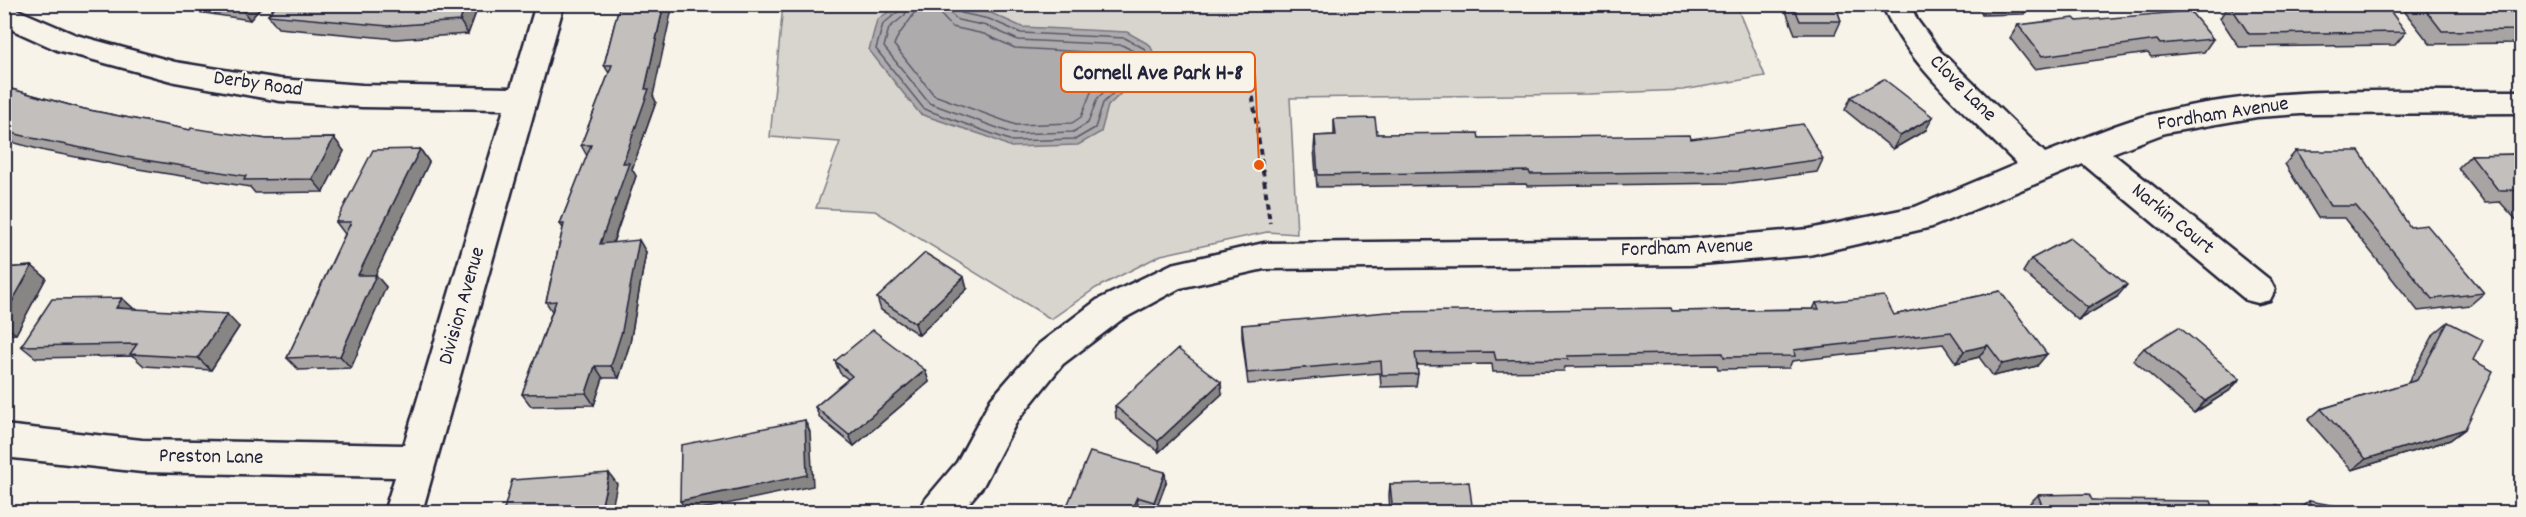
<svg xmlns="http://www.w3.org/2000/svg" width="2526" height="517" font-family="Dekko,sans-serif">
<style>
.green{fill:#d8d5cf;stroke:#7d7c85;stroke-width:1.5}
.water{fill:#aeabad;stroke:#76747f;stroke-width:1.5}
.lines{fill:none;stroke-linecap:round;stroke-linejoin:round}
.shore{stroke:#5a5969;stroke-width:1.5}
.street-casing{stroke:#22223b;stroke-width:5}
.path{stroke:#22223b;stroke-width:4;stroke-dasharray:6 4.5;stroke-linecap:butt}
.street{fill:#f7f3e8;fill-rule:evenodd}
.wall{fill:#a7a4a3;stroke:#22223b;stroke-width:1.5}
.shaded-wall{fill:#888684;stroke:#22223b;stroke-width:1.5}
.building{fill:#c2bfbd;stroke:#22223b;stroke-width:1.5}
.labels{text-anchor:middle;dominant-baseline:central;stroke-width:4.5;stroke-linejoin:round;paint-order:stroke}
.street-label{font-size:21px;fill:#22223b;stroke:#f7f3e8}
.leader{fill:none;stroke:#e8590c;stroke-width:2}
.callout-dot{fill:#e8590c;stroke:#f7f3e8;stroke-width:2}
.callout{fill:#f7f3e8;stroke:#e8590c;stroke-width:2}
.callout-label{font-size:22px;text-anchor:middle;font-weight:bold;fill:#22223b}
</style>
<rect width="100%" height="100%" fill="#f7f3e8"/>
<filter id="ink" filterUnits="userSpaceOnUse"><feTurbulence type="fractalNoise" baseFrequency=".0167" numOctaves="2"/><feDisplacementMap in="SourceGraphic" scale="12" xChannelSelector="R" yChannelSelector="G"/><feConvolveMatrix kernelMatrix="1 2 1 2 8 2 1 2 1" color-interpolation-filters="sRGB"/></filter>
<g filter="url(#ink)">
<polygon class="green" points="783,5 1736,5 1765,76 1683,90 1589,94 1290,98 1297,234 1267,232 1161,255 1096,288 1051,319 875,211 816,208 840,142 770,137"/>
<polygon class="water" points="948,4 991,13 1022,27 1127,32 1150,45 1154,54 1148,67 1108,106 1101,132 1078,145 1011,147 986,136 920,114 869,50 877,20 898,5"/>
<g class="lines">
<g class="shore">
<polyline points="901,4 899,11 883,24 876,49 924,109 1012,141 1076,139 1095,128 1103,103 1143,64 1147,55 1145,49 1125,38 1021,33 989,19 961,13 957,4"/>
<polyline points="908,4 905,15 889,28 884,47 929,103 1014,134 1073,132 1088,123 1097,99 1138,56 1137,53 1122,45 1018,40 987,26 958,20 951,14 949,4"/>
<path d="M917 4C914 21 899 29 894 45L934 95 1016 125 1072 123 1081 117 1091 92 1124 59 1120 54 1015 48 984 34 952 27 942 16 940 4"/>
</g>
<defs>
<g id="street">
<polygon points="4,4 76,35 175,62 280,79 362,85 511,88 536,4 564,4 422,512 384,512 395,477 142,472 4,457 4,425 142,440 404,445 504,109 362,107 280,101 175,82 57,50 4,26"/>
<path d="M1882 4H1910L1917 20 1940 51 2045 153C2083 139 2121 121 2161 112 2279 84 2401 92 2522 91V113L2301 114 2257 117 2165 133 2112 153 2270 280 2275 290 2270 300 2258 303 2246 300 2083 164 1932 227 1809 255 1690 265 1264 269 1180 288 1121 320 1063 364 1017 421 983 486 961 512H919L925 500 957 462 991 399 1039 344 1097 300 1172 264 1264 243 1690 239 1809 229 1915 207 2017 164C1970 116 1908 67 1882 4Z"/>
</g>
</defs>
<use href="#street" class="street-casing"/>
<polyline class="path" points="1250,76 1270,223"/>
<use href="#street" class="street"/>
</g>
<g class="wall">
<polygon points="145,4 264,4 250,20"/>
<polygon points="277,4 479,4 468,34 396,39 278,28 268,15"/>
<polygon points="1783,4 1835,4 1841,21 1835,34 1795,34"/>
<polygon points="1977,4 2030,4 2024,14 1982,15"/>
<polygon points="2229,4 2406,32 2395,45 2239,47 2220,18"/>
<polygon points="2412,4 2522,4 2522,43 2430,44 2405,12"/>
<polygon points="617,14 656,102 632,169 636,176 613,243 646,252 630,343 619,378 603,378 594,405 531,406 522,394 552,311 546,302 563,228 560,224 587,156 581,145 609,73 604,65"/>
<polygon points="2077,21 2213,39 2204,52 2151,57 2148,53 2034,69 2010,38 2018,25"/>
<polygon points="4,87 84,109 190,130 267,139 334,138 344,151 323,192 255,193 250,187 138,169 45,151 4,140"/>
<polygon points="1851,97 1926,130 1893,149 1845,110"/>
<polygon points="1334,119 1377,134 1479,138 1691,139 1823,159 1817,172 1732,183 1527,186 1526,184 1317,187 1314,149 1315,136 1334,135"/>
<polygon points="420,149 429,162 375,275 386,287 351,368 299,370 287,358 345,234 336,222"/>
<polygon points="2296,151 2410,227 2484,293 2470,305 2418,311 2344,218 2318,218 2285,164"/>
<polygon points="2522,154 2522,226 2500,202 2485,203 2458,168 2471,155"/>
<polygon points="2031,259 2117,297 2078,320 2023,272"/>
<polygon points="32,266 46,278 16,334 4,335 4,268"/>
<polygon points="967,289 919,335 881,310 877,298"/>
<polygon points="2000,291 2037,366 1993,376 1979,357 1956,363 1943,344 1792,361 1789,368 1718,369 1717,365 1565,367 1564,371 1493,372 1492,364 1417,365 1418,374 1416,386 1381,387 1380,373 1248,384 1242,337 1242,325 1672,311 1813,309 1816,303 1894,315"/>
<polygon points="122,298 134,309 239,327 211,370 144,366 133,356 36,358 21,346"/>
<polygon points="2448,322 2473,360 2465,429 2450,440 2352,470 2308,420 2321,409 2408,383 2434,334"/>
<polygon points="2144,348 2240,379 2229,391 2194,413 2133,360"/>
<polygon points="835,361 925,370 929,382 854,446 820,418 815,407 848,379 840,373"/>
<polygon points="1222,394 1159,452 1116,418 1115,406"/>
<polygon points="1166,483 1155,512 1138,508 1064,513"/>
<polygon points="1390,484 1473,513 1390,513 1389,495"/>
<polygon points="2038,495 2092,500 2216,513 2031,513 2028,505"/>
<polygon points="2309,501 2355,513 2266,513 2276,505 2299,509"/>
</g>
<g class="shaded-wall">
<polygon points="242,4 264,4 250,20 240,7"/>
<polygon points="466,4 479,4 468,34 460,21"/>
<polygon points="664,4 673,4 653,96 656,102 632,169 636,176 608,256 600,244 623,163 645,89"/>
<polygon points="1933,117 1926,130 1893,149 1900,136"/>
<polygon points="334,138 344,151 323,192 312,179"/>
<polygon points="420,149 429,162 369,288 358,275"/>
<polygon points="639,240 646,252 630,343 619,378 611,366"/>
<polygon points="32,266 46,278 16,334 4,325 4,316"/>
<polygon points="376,275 386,287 351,368 340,356"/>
<polygon points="964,277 967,289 919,335 915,323"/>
<polygon points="2127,285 2117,297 2078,320 2088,308"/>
<polygon points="122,298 135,310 116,308"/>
<polygon points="227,314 239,327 211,370 198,358"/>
<polygon points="1988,345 1979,357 1956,363 1964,351"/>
<polygon points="2047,354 2037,366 1993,376 2002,364"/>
<polygon points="595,366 603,378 594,405 586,393"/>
<polygon points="925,370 929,382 854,446 849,435"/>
<polygon points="2240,379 2229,391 2194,413 2205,401"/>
<polygon points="1221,382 1222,394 1159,452 1158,441"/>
<polygon points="805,420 810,432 813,486 688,512 680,501"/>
<polygon points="2465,429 2450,440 2352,470 2366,459"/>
<polygon points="1165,472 1166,483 1155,512 1154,502"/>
<polygon points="609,473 617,484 611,513 600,513"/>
<polygon points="1137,497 1138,508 1136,513 1130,513"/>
</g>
<g class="building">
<polygon points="225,4 242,4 240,7"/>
<polygon points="277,4 466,4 460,21 388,26 268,15"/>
<polygon points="621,4 664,4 645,89 649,89 623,163 629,163 600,244 639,240 622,331 611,366 595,366 586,393 522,394 556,301 546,302 564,224 560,224 591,145 581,145 612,65 604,65 617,14"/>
<polygon points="1793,4 1835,4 1841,21 1800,21"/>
<polygon points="2229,4 2385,4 2406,32 2249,34"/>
<polygon points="2421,4 2522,4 2522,30 2442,31"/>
<polygon points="2190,11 2213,39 2160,44 2157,40 2042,56 2018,25 2074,18 2077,21"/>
<polygon points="1884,79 1933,117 1900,136 1851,97"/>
<polygon points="4,87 84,109 190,130 191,128 267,139 334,138 312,179 244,180 246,176 126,157 32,138 4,131"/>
<polygon points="1375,118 1377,134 1478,133 1479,138 1690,135 1691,139 1803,124 1823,159 1737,171 1530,174 1529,171 1318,175 1315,136 1336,135 1334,119"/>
<polygon points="420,149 358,275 376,275 340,356 287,358 351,222 336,222 373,150"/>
<polygon points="2296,151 2359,151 2410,227 2427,225 2484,293 2432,299 2356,206 2330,206"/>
<polygon points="2522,154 2522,198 2514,190 2498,190 2471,155"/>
<polygon points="2070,238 2127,285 2088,308 2031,259"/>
<polygon points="925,253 964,277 915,323 877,298"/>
<polygon points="32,266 4,316 4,268"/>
<polygon points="2000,291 2047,354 2002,364 1988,345 1964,351 1951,332 1794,350 1795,356 1724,357 1723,353 1567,356 1568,359 1496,360 1494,352 1415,353 1418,374 1382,375 1381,361 1247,373 1242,325 1387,312 1671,308 1672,311 1819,309 1816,303 1884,296 1894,315"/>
<polygon points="122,298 116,308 227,314 198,358 130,354 137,344 21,346 52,299"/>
<polygon points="2448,322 2483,340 2473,360 2493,371 2465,429 2366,459 2321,409 2417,380"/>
<polygon points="2179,327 2240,379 2205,401 2144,348"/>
<polygon points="873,330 925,370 849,435 815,407 852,376 835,361"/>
<polygon points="1178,349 1221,382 1158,441 1115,406"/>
<polygon points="805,420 807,475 680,501 681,445"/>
<polygon points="1090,452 1165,472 1154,502 1137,497 1130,513 1064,513"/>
<polygon points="609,473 600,513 503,513 512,480"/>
<polygon points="1469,482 1473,513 1393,513 1390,484"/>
<polygon points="2089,494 2092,500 2211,501 2216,513 2045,513 2038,495"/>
<polygon points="2309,501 2354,509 2355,513 2278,513 2276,505 2311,511"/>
</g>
</g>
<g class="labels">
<g class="street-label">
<text transform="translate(258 85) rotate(8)">Derby Road</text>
<text transform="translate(1962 89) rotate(45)">Clove Lane</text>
<text transform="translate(2223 115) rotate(-9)">Fordham Avenue</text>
<text transform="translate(2172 220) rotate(39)">Narkin Court</text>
<text transform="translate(1687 249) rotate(-2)">Fordham Avenue</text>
<text transform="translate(463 306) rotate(-74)">Division Avenue</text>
<text transform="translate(211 458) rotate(1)">Preston Lane</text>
</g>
</g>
<path class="leader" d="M1259 165L1255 72"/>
<circle class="callout-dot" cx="1259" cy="165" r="6"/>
<rect class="callout" x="1061" y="52" width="194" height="40" rx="6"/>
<g class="callout-label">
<text x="1158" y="79">Cornell Ave Park H-8</text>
</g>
<rect width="2526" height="517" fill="none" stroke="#f7f3e8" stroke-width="24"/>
<rect x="12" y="12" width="2502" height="493" fill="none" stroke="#22223b" stroke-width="2" filter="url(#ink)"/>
</svg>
